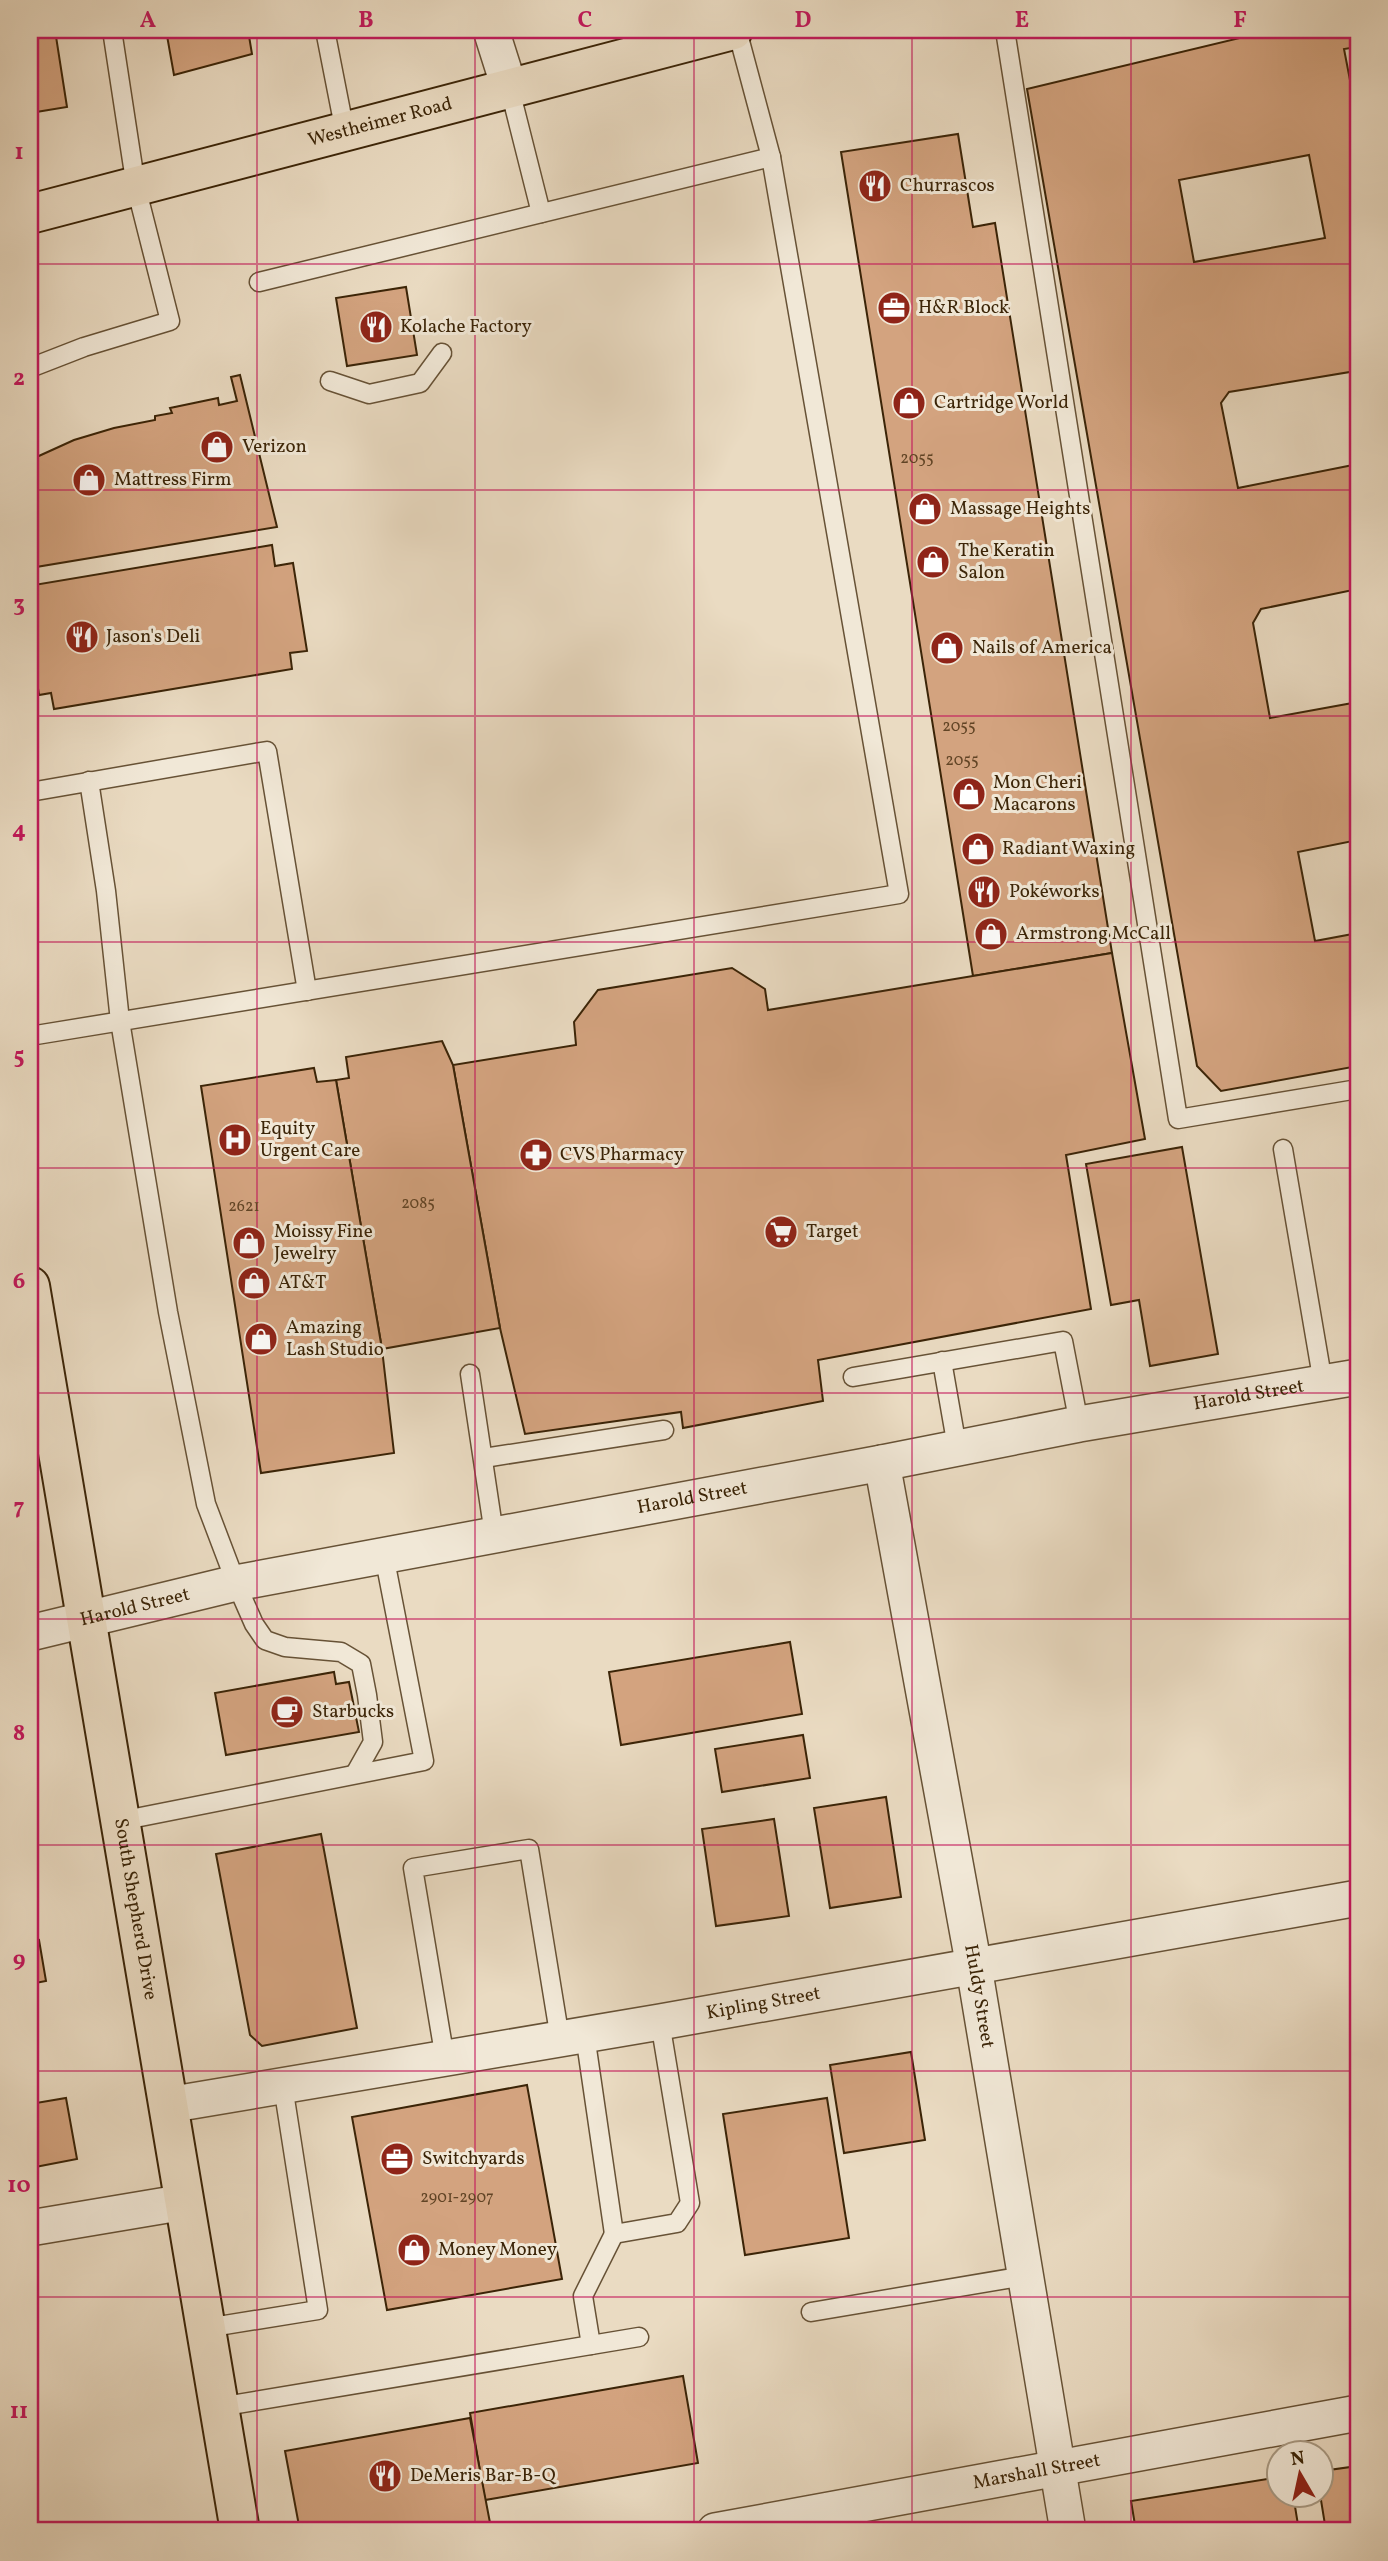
<svg xmlns="http://www.w3.org/2000/svg" width="1388" height="2561" font-family="Vollkorn,serif">
<style>
.building{fill:#d3a37f;stroke:#3b2407;stroke-width:2;fill-rule:evenodd}
.lines{fill:none;stroke-linecap:round;stroke-linejoin:round}
.lane-casing{stroke:#675236;stroke-width:21}
.street-casing{stroke:#675236;stroke-width:38}
.primary-casing{stroke:#3b2407;stroke-width:42}
.lane{stroke:#f1e8d7;stroke-width:18}
.street{stroke:#f1e8d7;stroke-width:35}
.primary{stroke:#eadbc2;stroke-width:38}
.grid{fill:none;stroke:#c2185b;stroke-width:2;stroke-opacity:0.55}
.labels{text-anchor:middle;dominant-baseline:central;stroke-width:6;stroke-linejoin:round;paint-order:stroke}
.number-label{font-size:16px;fill:#614425}
.street-label{font-size:19px;fill:#3b2407;stroke:#f1e8d7}
.poi-label{font-size:19px;fill:#3b2407;stroke:#f1e8d7;text-anchor:start}
.neatline{fill:none;stroke:#c2185b;stroke-width:2.5}
.grid-label{font-size:23px;text-anchor:middle;font-weight:bold;fill:#c2185b}
</style>
<rect width="100%" height="100%" fill="#eadbc2"/>
<filter id="stains"><feTurbulence type="fractalNoise" baseFrequency=".00286" numOctaves="4"/><feColorMatrix values="0 0 0 0 .2 0 0 0 0 .09 0 0 0 0 .02 0 0 0 .5 -.17"/></filter>
<radialGradient id="worn" r=".72"><stop offset=".6" stop-color="#630" stop-opacity="0"/><stop offset="1" stop-color="#630" stop-opacity=".3"/></radialGradient>
<g class="building">
<polygon points="30,30 55,30 67,107 30,113"/>
<polygon points="166,30 248,30 252,54 174,75"/>
<path d="M1273 30H1354L1357 47 1344 49 1355 106H1358V400H1355L1350 372 1229 392 1221 403 1238 488 1358 464V589L1261 609 1253 623 1270 718 1358 702V840L1298 852 1315 941 1358 933V1066L1221 1091 1197 1066 1027 89ZM1309 155 1325 238 1194 262 1179 180Z"/>
<polygon points="958,134 973,227 995,223 1112,953 973,976 841,152"/>
<polygon points="406,287 417,355 347,366 336,298"/>
<polygon points="240,375 277,527 30,568 30,460 74,440 114,428 155,420 155,416 172,413 170,408 218,398 219,405 237,401 231,377"/>
<polygon points="272,545 275,566 293,563 307,651 290,653 292,669 54,709 51,693 39,695 30,636 30,607 37,606 34,585"/>
<polygon points="1112,953 1145,1139 1066,1155 1091,1309 818,1360 823,1401 683,1428 681,1412 525,1434 500,1328 453,1065 576,1045 574,1022 598,990 732,968 765,989 768,1010"/>
<polygon points="442,1041 453,1065 500,1328 382,1349 336,1080 349,1078 346,1057"/>
<polygon points="314,1068 317,1082 336,1080 382,1349 394,1453 261,1473 201,1086"/>
<polygon points="1182,1147 1218,1354 1150,1366 1139,1300 1111,1305 1086,1164"/>
<polygon points="790,1642 802,1714 621,1745 609,1672"/>
<polygon points="334,1672 336,1684 349,1682 359,1732 226,1755 215,1693"/>
<polygon points="803,1735 810,1778 722,1792 715,1749"/>
<polygon points="886,1797 901,1897 830,1908 814,1808"/>
<polygon points="774,1819 789,1916 716,1926 702,1829"/>
<polygon points="321,1834 357,2028 262,2046 250,2035 216,1854"/>
<polygon points="39,1940 46,1981 30,1984 30,1942"/>
<polygon points="911,2052 925,2140 844,2153 830,2065"/>
<polygon points="527,2085 562,2279 387,2310 352,2117"/>
<polygon points="66,2098 77,2159 30,2168 30,2104"/>
<polygon points="827,2098 849,2238 745,2255 723,2114"/>
<polygon points="683,2376 698,2463 485,2500 470,2413"/>
<polygon points="470,2418 491,2528 474,2531 300,2531 285,2451"/>
<polygon points="1358,2466 1358,2531 1326,2531 1320,2494 1322,2471"/>
<polygon points="1280,2477 1280,2494 1293,2494 1299,2531 1136,2531 1131,2501"/>
</g>
<g class="lines">
<defs>
<g id="lane">
<polyline points="325,30 345,132"/>
<polyline points="1005,30 1178,1119 1358,1089"/>
<polyline points="510,90 541,213"/>
<polyline points="259,282 771,157"/>
<polyline points="30,368 84,347 170,321 136,187 112,30"/>
<polyline points="330,381 369,394 420,383 442,353"/>
<polyline points="89,781 106,891 120,1021 168,1312 206,1504 236,1583 254,1624 265,1640 285,1647 341,1652 361,1664 367,1695 373,1742 355,1774"/>
<polyline points="30,792 267,751 307,991"/>
<polyline points="30,1036 899,894 771,157 737,30"/>
<polyline points="1283,1149 1323,1383"/>
<polyline points="942,1361 957,1447"/>
<polyline points="470,1374 494,1534"/>
<polyline points="853,1377 1063,1341 1079,1424"/>
<polyline points="484,1458 664,1430"/>
<polyline points="120,1821 424,1761 384,1555"/>
<polyline points="585,2035 614,2234 677,2223 690,2203 660,2022"/>
<polyline points="445,2059 413,1868 529,1849 560,2039"/>
<polyline points="811,2312 1024,2276"/>
<polyline points="206,2328 318,2310 283,2086"/>
<polyline points="591,2345 583,2296 614,2234"/>
<polyline points="219,2407 639,2337"/>
</g>
<g id="street">
<polyline points="491,30 510,90"/>
<path id="s1" d="M882 1463 974 1967 1068 2531"/>
<path id="s2" d="M30 1633 236 1583 882 1463 1079 1424 1358 1377"/>
<path id="s3" d="M168 2105 660 2022 1358 1898"/>
<polyline points="30,2228 185,2202"/>
<path id="s4" d="M715 2531 1358 2413"/>
</g>
<g id="primary">
<path id="s5" d="M30 214 733 30"/>
<path id="s6" d="M30 1286 240 2531"/>
</g>
</defs>
<use href="#lane" class="lane-casing"/>
<use href="#street" class="street-casing"/>
<use href="#primary" class="primary-casing"/>
<use href="#lane" class="lane"/>
<use href="#street" class="street"/>
<use href="#primary" class="primary"/>
</g>
<path class="grid" d="M257 30V2531M475 30V2531M694 30V2531M912 30V2531M1131 30V2531M30 264H1358M30 490H1358M30 716H1358M30 942H1358M30 1168H1358M30 1393H1358M30 1619H1358M30 1845H1358M30 2071H1358M30 2297H1358"/>
<defs>
<symbol id="restaurant-disc" viewBox="-11 -11 22 22"><circle r="9.5" fill="#8f2418" stroke="#f1e8d7"/><path d="M-5-6h1v4h1v-4h1v4h1v-4h1v5L-1.5 .5V6h-2V.5L-5-1ZM5-6V6H3V1.5H1.5Q1.5-4 5-6Z" fill="#fff"/></symbol>
<symbol id="office-disc" viewBox="-11 -11 22 22"><circle r="9.5" fill="#8f2418" stroke="#f1e8d7"/><path d="M-6-3h4V-5.5h4V-3h4V5H-6ZM-1-4.5V-3h2v-1.5ZM-6 0V1H6V0Z" fill="#fff"/></symbol>
<symbol id="shop-disc" viewBox="-11 -11 22 22"><circle r="9.5" fill="#8f2418" stroke="#f1e8d7"/><path d="M-5-2.5h2.3a2.7 3.5 0 0 1 5.4 0H5L5.5 6h-11ZM-1.5-2.5h3a1.5 2.3 0 0 0-3 0Z" fill="#fff"/></symbol>
<symbol id="hospital-disc" viewBox="-11 -11 22 22"><circle r="9.5" fill="#8f2418" stroke="#f1e8d7"/><path d="M-5-5h3v3.5h4V-5h3V5h-3V1.5h-4V5h-3Z" fill="#fff"/></symbol>
<symbol id="pharmacy-disc" viewBox="-11 -11 22 22"><circle r="9.5" fill="#8f2418" stroke="#f1e8d7"/><path d="M-2-6h4v4h4v4h-4v4h-4v-4h-4v-4h4Z" fill="#fff"/></symbol>
<symbol id="supermarket-disc" viewBox="-11 -11 22 22"><circle r="9.5" fill="#8f2418" stroke="#f1e8d7"/><path d="M-6-5.5h2.5l.6 2H6L4.5 2H-2.5L-4.4-4H-6ZM-1.5 3.2a1.3 1.3 0 1 0 .1 0ZM3 3.2a1.3 1.3 0 1 0 .1 0Z" fill="#fff"/></symbol>
<symbol id="cafe-disc" viewBox="-11 -11 22 22"><circle r="9.5" fill="#8f2418" stroke="#f1e8d7"/><path d="M-5.5-4.5H6V0H3Q3 3.5 0 3.5H-2.5Q-5.5 3.5-5.5 0ZM3-3.2v2h1.7v-2ZM-6 4.5H4V6H-6Z" fill="#fff"/></symbol>
</defs>
<g fill-rule="evenodd">
<use href="#restaurant-disc" x="856" y="167" width="38" height="38"/>
<use href="#office-disc" x="875" y="289" width="38" height="38"/>
<use href="#restaurant-disc" x="357" y="308" width="38" height="38"/>
<use href="#shop-disc" x="890" y="384" width="38" height="38"/>
<use href="#shop-disc" x="198" y="428" width="38" height="38"/>
<use href="#shop-disc" x="70" y="461" width="38" height="38"/>
<use href="#shop-disc" x="906" y="490" width="38" height="38"/>
<use href="#shop-disc" x="914" y="543" width="38" height="38"/>
<use href="#restaurant-disc" x="63" y="618" width="38" height="38"/>
<use href="#shop-disc" x="928" y="629" width="38" height="38"/>
<use href="#shop-disc" x="950" y="775" width="38" height="38"/>
<use href="#shop-disc" x="959" y="830" width="38" height="38"/>
<use href="#restaurant-disc" x="965" y="873" width="38" height="38"/>
<use href="#shop-disc" x="972" y="915" width="38" height="38"/>
<use href="#hospital-disc" x="216" y="1121" width="38" height="38"/>
<use href="#pharmacy-disc" x="517" y="1136" width="38" height="38"/>
<use href="#supermarket-disc" x="762" y="1213" width="38" height="38"/>
<use href="#shop-disc" x="230" y="1224" width="38" height="38"/>
<use href="#shop-disc" x="235" y="1264" width="38" height="38"/>
<use href="#shop-disc" x="242" y="1320" width="38" height="38"/>
<use href="#cafe-disc" x="268" y="1693" width="38" height="38"/>
<use href="#office-disc" x="378" y="2140" width="38" height="38"/>
<use href="#shop-disc" x="395" y="2231" width="38" height="38"/>
<use href="#restaurant-disc" x="366" y="2457" width="38" height="38"/>
</g>
<g class="labels">
<g class="number-label">
<text x="917" y="459">2055</text>
<text x="959" y="727">2055</text>
<text x="962" y="761">2055</text>
<text x="418" y="1204">2085</text>
<text x="244" y="1207">2621</text>
<text x="457" y="2198">2901-2907</text>
</g>
<g class="street-label">
<text stroke="none"><textPath href="#s5" startOffset="362">Westheimer Road</textPath></text>
<text stroke="none"><textPath href="#s2" startOffset="1242">Harold Street</textPath></text>
<text stroke="none"><textPath href="#s2" startOffset="676">Harold Street</textPath></text>
<text stroke="none"><textPath href="#s2" startOffset="108">Harold Street</textPath></text>
<text stroke="none"><textPath href="#s6" startOffset="632">South Shepherd Drive</textPath></text>
<text stroke="none"><textPath href="#s1" startOffset="542">Huldy Street</textPath></text>
<text stroke="none"><textPath href="#s3" startOffset="604">Kipling Street</textPath></text>
<text stroke="none"><textPath href="#s4" startOffset="327">Marshall Street</textPath></text>
</g>
<g class="poi-label">
<text x="900" y="186">Churrascos</text>
<text x="918" y="308">H&amp;R Block</text>
<text x="400" y="327">Kolache Factory</text>
<text x="934" y="403">Cartridge World</text>
<text x="242" y="447">Verizon</text>
<text x="114" y="480">Mattress Firm</text>
<text x="950" y="509">Massage Heights</text>
<text x="958" y="551">The Keratin<tspan x="958" dy="22">Salon</tspan></text>
<text x="106" y="637">Jason's Deli</text>
<text x="972" y="648">Nails of America</text>
<text x="993" y="783">Mon Cheri<tspan x="993" dy="22">Macarons</tspan></text>
<text x="1002" y="849">Radiant Waxing</text>
<text x="1009" y="892">Pokéworks</text>
<text x="1016" y="934">Armstrong McCall</text>
<text x="260" y="1129">Equity<tspan x="260" dy="22">Urgent Care</tspan></text>
<text x="560" y="1155">CVS Pharmacy</text>
<text x="274" y="1232">Moissy Fine<tspan x="274" dy="22">Jewelry</tspan></text>
<text x="806" y="1232">Target</text>
<text x="278" y="1283">AT&amp;T</text>
<text x="286" y="1328">Amazing<tspan x="286" dy="22">Lash Studio</tspan></text>
<text x="312" y="1712">Starbucks</text>
<text x="422" y="2159">Switchyards</text>
<text x="438" y="2250">Money Money</text>
<text x="410" y="2476">DeMeris Bar-B-Q</text>
</g>
</g>
<rect width="1388" height="2561" fill="none" stroke="#eadbc2" stroke-width="77"/>
<g transform="translate(1300 2474) rotate(351)"><circle r="33" fill="#f1e8d7" stroke="#a89a84" stroke-width="2"/>
<path d="M0-5L12 26L0 18L-12 26Z" fill="#8f2418"/>
<text y="-10" font-size="19" font-weight="bold" text-anchor="middle" fill="#3b2407">N</text>
</g>
<rect x="38" y="38" width="1312" height="2484" class="neatline"/>
<g class="grid-label">
<text x="148" y="27">A</text>
<text x="366" y="27">B</text>
<text x="585" y="27">C</text>
<text x="803" y="27">D</text>
<text x="1022" y="27">E</text>
<text x="1240" y="27">F</text>
<text x="19" y="159">1</text>
<text x="19" y="385">2</text>
<text x="19" y="611">3</text>
<text x="19" y="837">4</text>
<text x="19" y="1063">5</text>
<text x="19" y="1288">6</text>
<text x="19" y="1514">7</text>
<text x="19" y="1740">8</text>
<text x="19" y="1966">9</text>
<text x="19" y="2192">10</text>
<text x="19" y="2418">11</text>
</g>
<rect width="100%" height="100%" filter="url(#stains)"/>
<rect width="100%" height="100%" fill="url(#worn)"/>
</svg>
